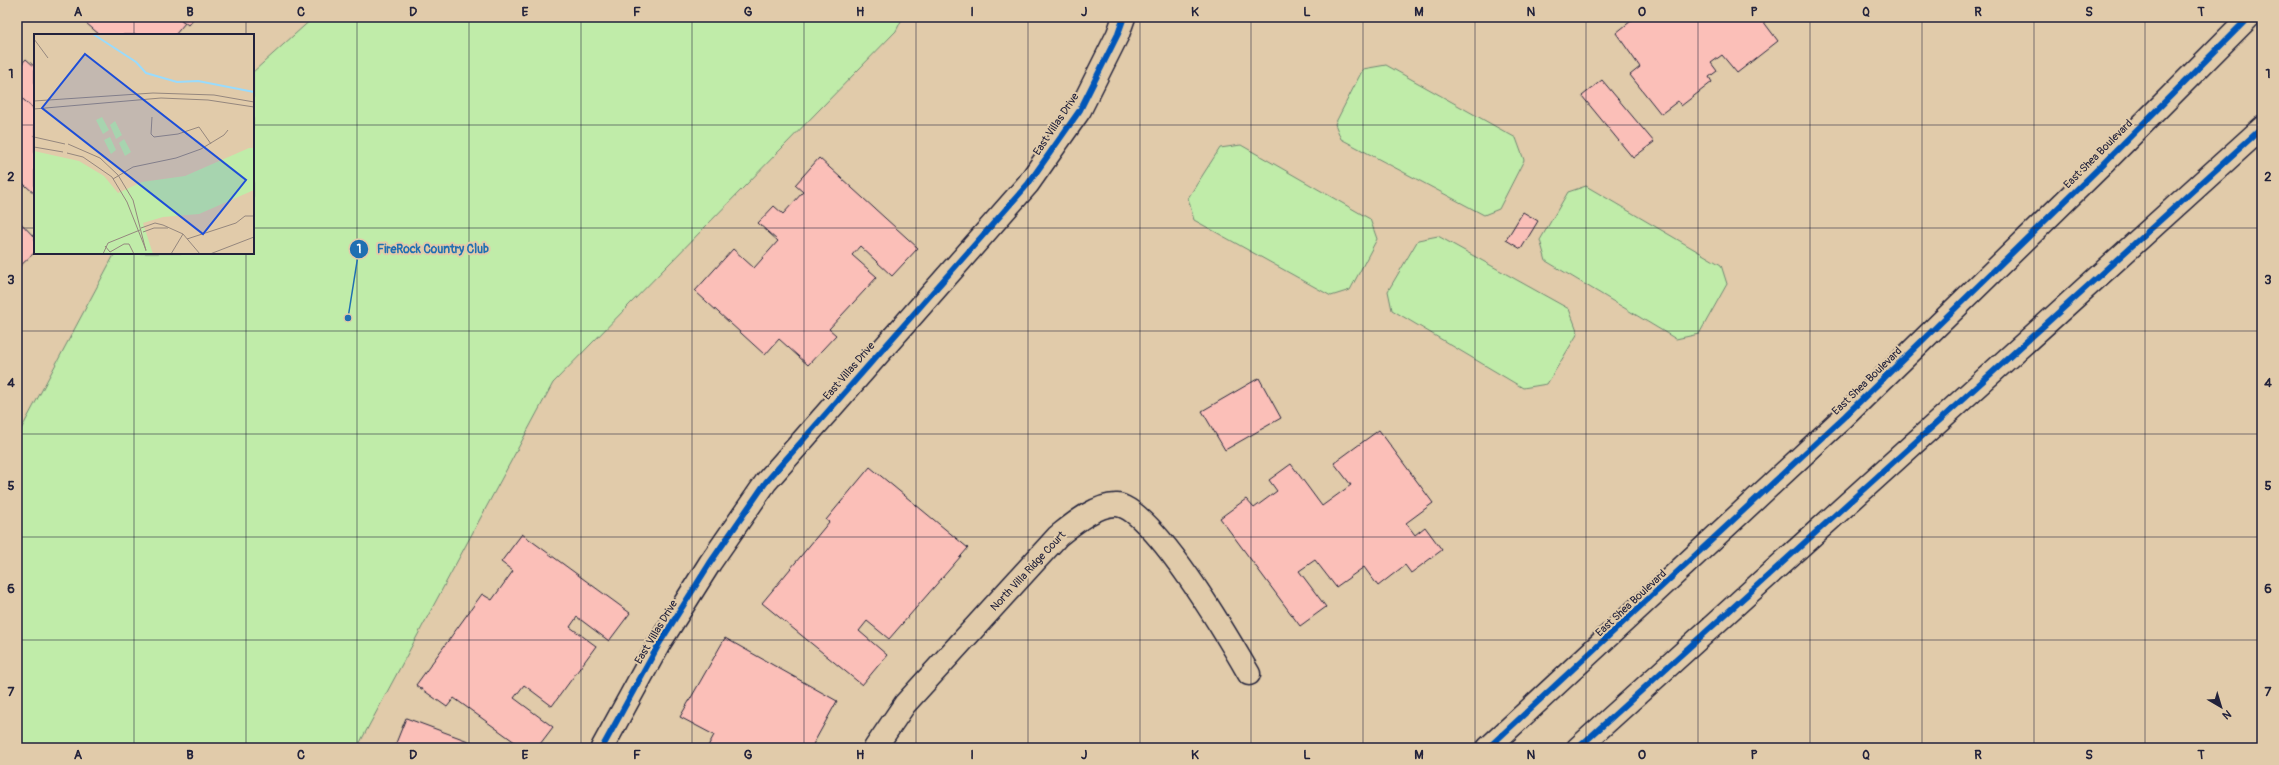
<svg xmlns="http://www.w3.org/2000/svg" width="2279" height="765" font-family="Pangolin,sans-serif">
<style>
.green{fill:#c0eca9;stroke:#718772}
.building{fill:#fbbfb8;stroke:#22223b}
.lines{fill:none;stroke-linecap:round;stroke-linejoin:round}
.minor-casing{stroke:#22223b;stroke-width:25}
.primary-casing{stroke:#22223b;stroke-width:25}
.minor{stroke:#e1cbaa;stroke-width:22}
.primary{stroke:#e1cbaa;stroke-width:22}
.cycleway-casing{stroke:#e1cbaa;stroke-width:8}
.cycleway{stroke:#0057b8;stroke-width:6}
.grid{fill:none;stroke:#22223b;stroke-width:1;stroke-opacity:0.55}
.labels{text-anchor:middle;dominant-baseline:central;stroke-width:4;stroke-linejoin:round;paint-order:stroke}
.street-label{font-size:11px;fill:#22223b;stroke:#e1cbaa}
.inset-river{fill:none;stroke:#9adbfc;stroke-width:2}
.inset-road{fill:none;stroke:#95877e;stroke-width:1}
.view{fill:#1d4ed8;fill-opacity:0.15;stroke:#1d4ed8;stroke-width:2}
.inset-edge{fill:none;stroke:#22223b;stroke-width:2}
.leader{fill:none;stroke:#1f6fb2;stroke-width:1.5}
.callout-dot{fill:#1f6fb2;stroke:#e1cbaa;stroke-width:1.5}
.mark-label{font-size:12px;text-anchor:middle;font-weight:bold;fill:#fff}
.callout-label{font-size:12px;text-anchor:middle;font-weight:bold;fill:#1f6fb2;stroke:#e1cbaa;stroke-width:4;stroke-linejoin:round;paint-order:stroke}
.neatline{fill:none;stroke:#22223b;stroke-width:1.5}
.grid-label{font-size:13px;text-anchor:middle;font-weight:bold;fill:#22223b}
</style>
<rect width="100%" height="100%" fill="#e1cbaa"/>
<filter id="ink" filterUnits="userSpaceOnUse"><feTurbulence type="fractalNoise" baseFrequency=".025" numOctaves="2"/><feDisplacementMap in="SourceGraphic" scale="8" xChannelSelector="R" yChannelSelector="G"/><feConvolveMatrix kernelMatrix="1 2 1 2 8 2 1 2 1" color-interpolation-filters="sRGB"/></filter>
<g filter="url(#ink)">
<g class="green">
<polygon points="314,17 903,17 896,31 553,383 357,748 17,748 17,437 115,253 253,253 253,72"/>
<polygon points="1386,65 1516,138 1524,160 1499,209 1484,215 1341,139 1335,124 1363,69"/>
<polygon points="1241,145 1370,219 1377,239 1350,290 1331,296 1194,220 1188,198 1220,148"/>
<polygon points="1586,186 1721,265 1727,284 1699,334 1676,339 1546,261 1540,240 1568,192"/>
<polygon points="1438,236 1569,309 1578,333 1547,384 1523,388 1392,310 1388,291 1418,240"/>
</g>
<g class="building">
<polygon points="79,17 178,17 185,23 175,35 100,35"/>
<polygon points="178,17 195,17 188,25"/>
<polygon points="1636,17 1669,17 1671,19 1674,17 1678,22 1685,17 1760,17 1778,41 1737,73 1722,55 1711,63 1717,71 1709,77 1712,82 1681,106 1678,101 1661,114 1630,75 1640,67 1616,33"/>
<polygon points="26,59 35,67 35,110 17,94 17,69"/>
<polygon points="1602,80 1654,142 1633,158 1582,96"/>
<polygon points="17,94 35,110 35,194 17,178"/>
<polygon points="819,158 918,248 892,276 860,246 852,255 877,277 829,329 836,335 808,365 779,339 765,355 695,291 733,249 754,268 778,241 758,223 774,206 783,214 803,192 795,185"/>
<polygon points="1523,212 1538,221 1521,249 1506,240"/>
<polygon points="17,219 35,238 35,252 17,269"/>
<polygon points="1259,378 1281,418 1225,450 1202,411"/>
<polygon points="1379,430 1433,503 1406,523 1415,535 1425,527 1442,550 1411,573 1405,565 1378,586 1364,567 1336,587 1315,560 1299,571 1326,607 1300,626 1220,518 1246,499 1254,508 1277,491 1269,480 1291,464 1322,506 1351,485 1334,463"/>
<polygon points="870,467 968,548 889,639 867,621 859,631 887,655 862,685 762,603 829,522 826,520"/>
<polygon points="522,534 630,613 609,641 577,617 570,627 596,646 552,706 524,685 514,698 553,727 537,748 523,748 454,698 447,707 416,685 482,594 492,600 513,571 501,562"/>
<polygon points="725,638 837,701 811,748 707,748 714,735 680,717"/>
<polygon points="406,718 479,745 478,748 394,748"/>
</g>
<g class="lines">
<defs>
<g id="minor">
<polyline points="602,748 659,644 710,563 766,482 1028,184 1080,110 1118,34 1124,17"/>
<path d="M875 748 905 704 1058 536C1073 524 1097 504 1117 505 1153 508 1230 641 1249 674"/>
</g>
<g id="primary">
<polyline points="1488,748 1845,416 2100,167 2249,17"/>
<polyline points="1578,748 2262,128"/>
</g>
</defs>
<use href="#minor" class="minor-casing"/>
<use href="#primary" class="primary-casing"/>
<use href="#minor" class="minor"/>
<use href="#primary" class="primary"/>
<defs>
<g id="cycleway">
<polyline points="602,748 659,644 710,563 766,482 1028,184 1080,110 1118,34 1124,17"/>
<polyline points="1488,748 1845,416 2100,167 2249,17"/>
<polyline points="1578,748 2262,128"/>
</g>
</defs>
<use href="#cycleway" class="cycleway-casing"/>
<use href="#cycleway" class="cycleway"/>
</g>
</g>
<path class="grid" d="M134 17V35M246 17V35M357 17V748M469 17V748M581 17V748M692 17V748M804 17V748M916 17V748M1028 17V748M1140 17V748M1251 17V748M1363 17V748M1475 17V748M1586 17V748M1698 17V748M1810 17V748M1922 17V748M2034 17V748M2145 17V748M17 125H35M253 125H2262M17 228H35M253 228H2262M134 253V748M246 253V748M17 331H2262M17 434H2262M17 537H2262M17 640H2262"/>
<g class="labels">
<g class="street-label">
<text transform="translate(1056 124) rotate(-56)">East Villas Drive</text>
<text transform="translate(2098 154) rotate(-45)">East Shea Boulevard</text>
<text transform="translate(849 371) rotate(-49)">East Villas Drive</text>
<text transform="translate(1867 381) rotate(-44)">East Shea Boulevard</text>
<text transform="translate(1028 571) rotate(-47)">North Villa Ridge Court</text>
<text transform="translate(1631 603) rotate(-43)">East Shea Boulevard</text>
<text transform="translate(656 632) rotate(-59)">East Villas Drive</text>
</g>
</g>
<g transform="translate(34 34)">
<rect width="220" height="220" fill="#e1cbaa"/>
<path d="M68 83 75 96 69 100 62 86ZM81 87 88 101 82 105 76 91ZM76 103 82 116 77 120 70 106ZM90 105 97 118 91 122 85 109ZM215 114H220V156L165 180 129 183 109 189 119 220H0V117L45 127 70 142 84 159 108 148 151 142Z" fill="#c0eca9"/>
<path class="inset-river" d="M59 0 102 28 112 39 143 48 164 47 220 58"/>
<path class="inset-road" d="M0 5 14 24M0 67 119 59 180 61 220 68M0 75 127 64 174 66 220 73M118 83 117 100 120 103 144 100 165 93 177 110M0 103 31 110M34 110 66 124 84 141 99 166 112 217M0 113 29 118M33 119 49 123 78 143 93 168 112 216M79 145 99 133 142 124 167 115 190 101 194 96M107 194 121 189 129 191 149 200 166 220M109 198 120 194H134M153 205 202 189 211 182H220M71 212 76 218 90 210H95L100 220M69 220 74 209 106 196M137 220 149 200M176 220 220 203"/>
<path class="view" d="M51 20 212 146 169 200 8 74Z"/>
<rect width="220" height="220" class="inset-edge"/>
</g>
<path class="leader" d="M348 318L359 249"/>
<g class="callout-dot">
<circle cx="348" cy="318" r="4"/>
<circle cx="359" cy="249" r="10"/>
</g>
<g class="mark-label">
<text x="359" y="253">1</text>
</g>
<g class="callout-label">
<text x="433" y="253">FireRock Country Club</text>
</g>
<rect width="2279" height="765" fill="none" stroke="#e1cbaa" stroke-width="44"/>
<g transform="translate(2221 707) rotate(142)" stroke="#e1cbaa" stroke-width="3" paint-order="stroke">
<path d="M0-3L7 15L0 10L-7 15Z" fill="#22223b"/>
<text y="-6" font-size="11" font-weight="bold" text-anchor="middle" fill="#22223b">N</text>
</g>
<rect x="22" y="22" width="2235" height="721" class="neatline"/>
<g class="grid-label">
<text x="78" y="16">A</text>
<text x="190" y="16">B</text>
<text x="301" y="16">C</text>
<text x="413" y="16">D</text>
<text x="525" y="16">E</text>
<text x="637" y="16">F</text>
<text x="748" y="16">G</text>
<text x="860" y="16">H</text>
<text x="972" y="16">I</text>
<text x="1084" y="16">J</text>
<text x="1195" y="16">K</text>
<text x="1307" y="16">L</text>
<text x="1419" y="16">M</text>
<text x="1531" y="16">N</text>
<text x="1642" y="16">O</text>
<text x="1754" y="16">P</text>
<text x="1866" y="16">Q</text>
<text x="1978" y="16">R</text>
<text x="2089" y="16">S</text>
<text x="2201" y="16">T</text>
<text x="11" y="78">1</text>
<text x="2268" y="78">1</text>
<text x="11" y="181">2</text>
<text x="2268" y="181">2</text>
<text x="11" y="284">3</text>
<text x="2268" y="284">3</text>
<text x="11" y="387">4</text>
<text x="2268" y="387">4</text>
<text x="11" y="490">5</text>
<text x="2268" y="490">5</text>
<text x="11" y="593">6</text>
<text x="2268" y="593">6</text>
<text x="11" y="696">7</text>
<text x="2268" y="696">7</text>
<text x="78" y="759">A</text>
<text x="190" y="759">B</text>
<text x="301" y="759">C</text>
<text x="413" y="759">D</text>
<text x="525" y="759">E</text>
<text x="637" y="759">F</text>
<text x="748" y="759">G</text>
<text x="860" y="759">H</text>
<text x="972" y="759">I</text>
<text x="1084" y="759">J</text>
<text x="1195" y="759">K</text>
<text x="1307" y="759">L</text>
<text x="1419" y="759">M</text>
<text x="1531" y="759">N</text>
<text x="1642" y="759">O</text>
<text x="1754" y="759">P</text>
<text x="1866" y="759">Q</text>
<text x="1978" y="759">R</text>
<text x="2089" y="759">S</text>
<text x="2201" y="759">T</text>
</g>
</svg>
